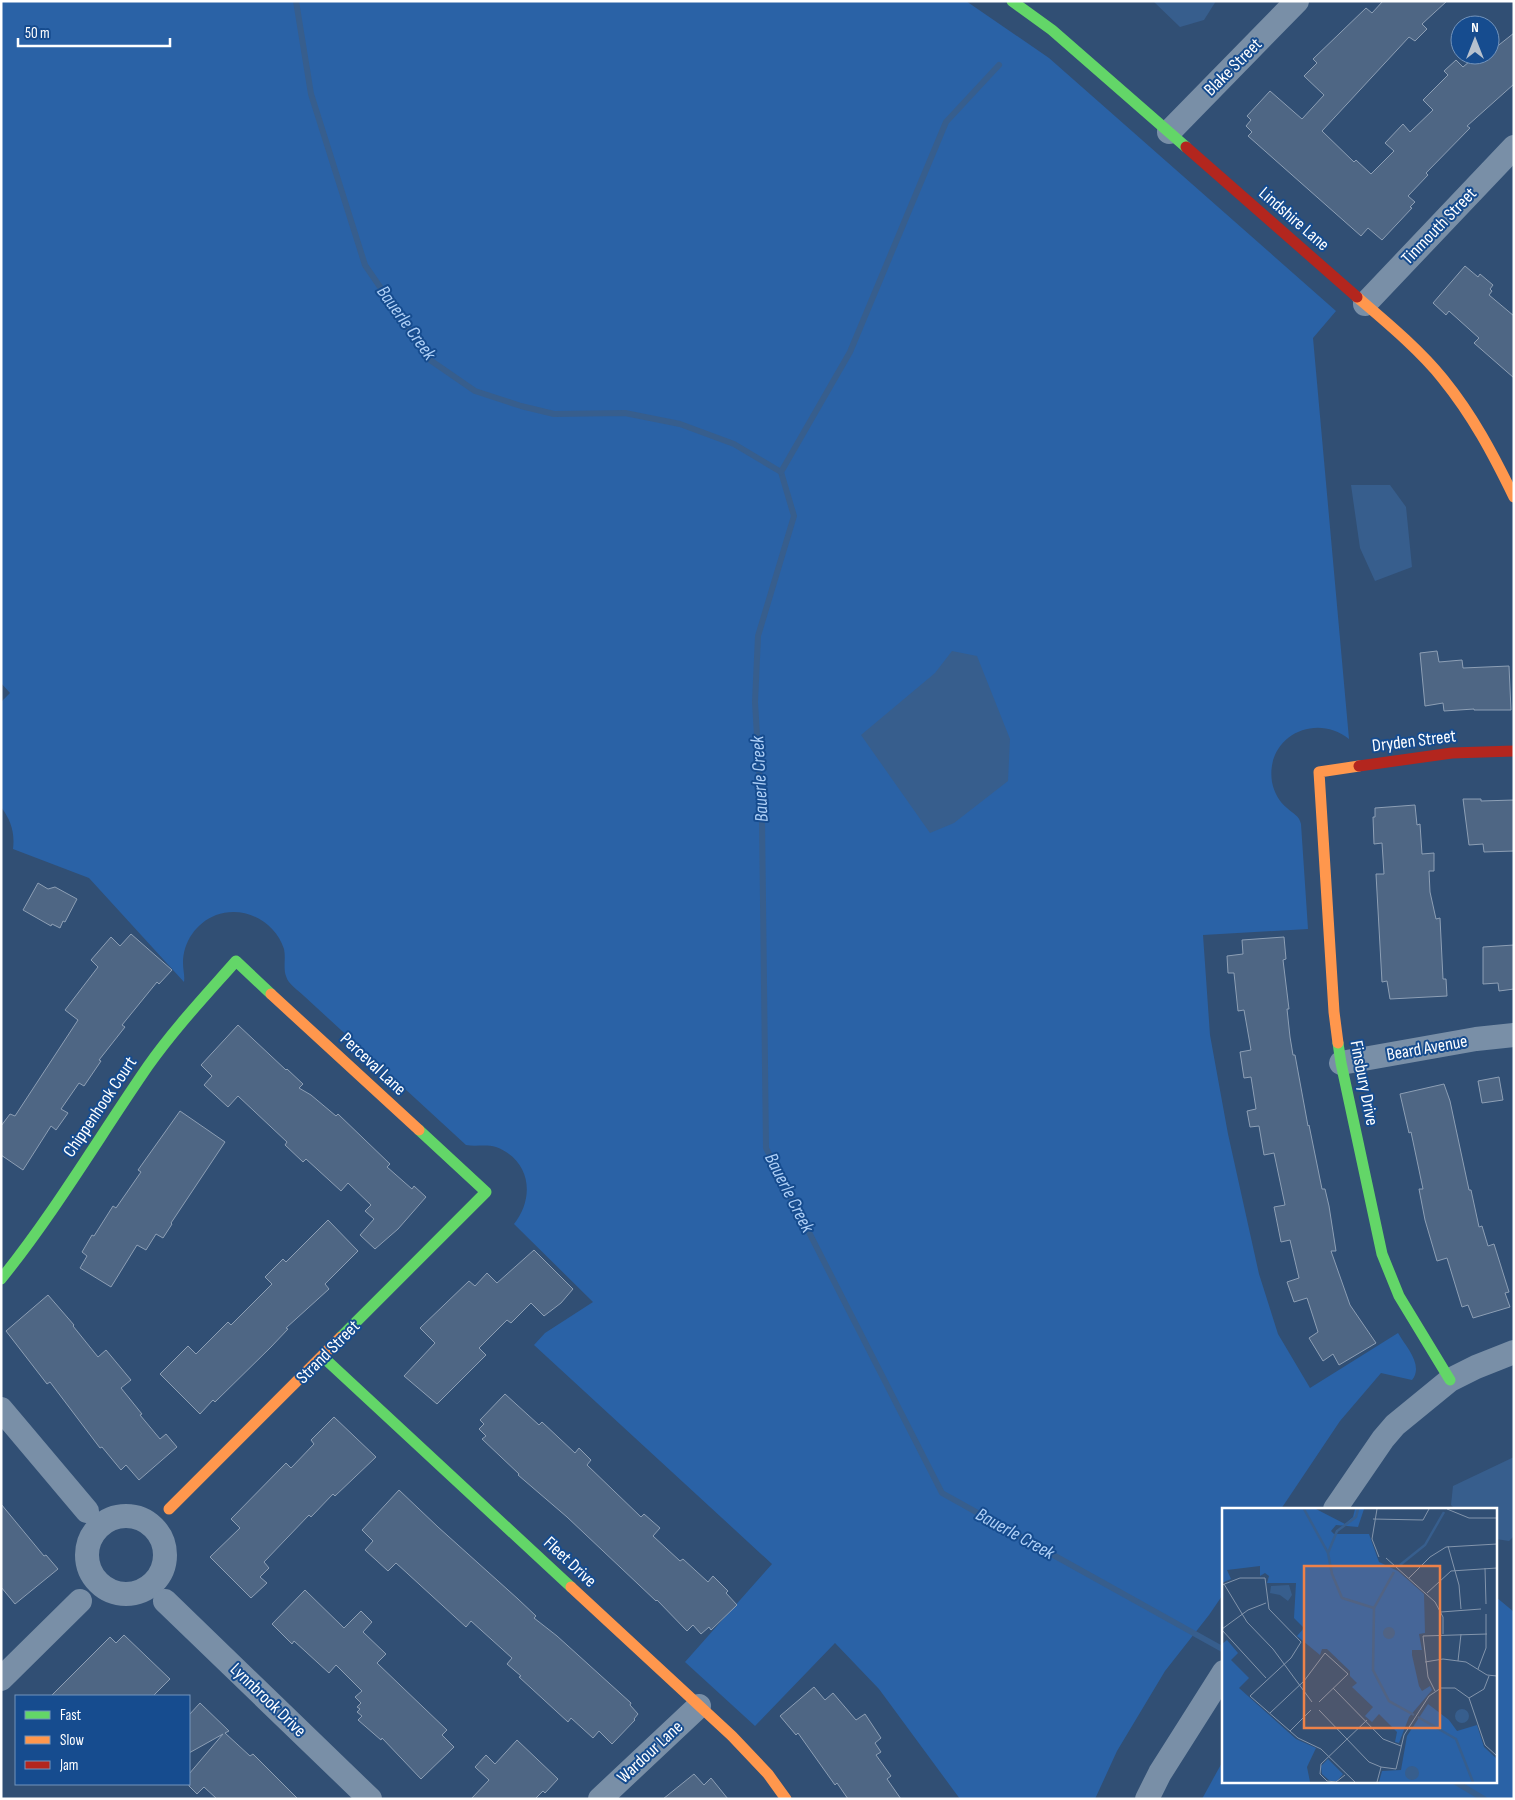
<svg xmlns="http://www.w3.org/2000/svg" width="1515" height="1800" font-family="'Sofia Sans Condensed',sans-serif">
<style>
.green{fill:#2a62a6}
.water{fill:#375e8d}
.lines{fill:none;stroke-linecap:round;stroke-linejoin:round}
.stream{stroke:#375e8d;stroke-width:6}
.building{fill:#4e6684;stroke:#8d9fb5}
.street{stroke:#798fa7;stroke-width:24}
.fast{stroke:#63d668;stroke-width:11}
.slow{stroke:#ff974d;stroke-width:11}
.jam{stroke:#b3261e;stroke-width:11}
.labels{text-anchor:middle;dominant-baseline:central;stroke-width:4;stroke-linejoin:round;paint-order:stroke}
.street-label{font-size:18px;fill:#fff;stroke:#164c8f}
.water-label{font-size:19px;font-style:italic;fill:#afd0f7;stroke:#164c8f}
.inset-river{fill:none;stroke:#375e8d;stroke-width:2.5}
.inset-road{fill:none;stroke:#8395ac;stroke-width:1}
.view{fill:#ee8249;fill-opacity:0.15;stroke:#ee8249;stroke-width:2.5}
.inset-edge{fill:none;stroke:#fff;stroke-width:2.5}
</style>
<rect width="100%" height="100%" fill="#314f74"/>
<g class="green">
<path d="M1 1H966L1049 58 1336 311 1313 338 1349 739C1315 712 1265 737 1272 782 1274 792 1279 802 1287 808 1293 814 1299 815 1301 824L1308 929 1203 935 1210 1035 1228 1134 1259 1274 1278 1334 1310 1388 1398 1333C1406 1347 1424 1365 1412 1380L1381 1373 1340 1421 1281 1509H1224V1593L1209 1615 1165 1671 1117 1751 1095 1799H960L879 1689 835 1643 755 1726 685 1662 772 1564 534 1345 545 1333 593 1302 514 1224C535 1198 531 1160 496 1147 486 1144 476 1147 466 1145L304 996C298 990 288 984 286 976 283 968 286 958 284 949 275 921 244 905 216 915 196 923 183 942 183 963 183 970 185 976 184 982L89 878 13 849C15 833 11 820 1 807V702L10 693 1 683Z"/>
<polygon points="1496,1597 1514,1612 1514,1799 1202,1799 1224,1759 1224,1781 1496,1781"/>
</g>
<g class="water">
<polygon points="1153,1 1216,1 1204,20 1180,27"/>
<polygon points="1390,485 1406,507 1412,567 1375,581 1360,548 1351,485"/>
<polygon points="952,651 977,656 1010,739 1008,781 954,823 930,833 861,735 935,673"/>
<polygon points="1514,1457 1514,1536 1509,1541 1496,1539 1496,1509 1455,1509 1451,1505 1453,1486"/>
</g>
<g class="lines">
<g class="stream">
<polyline points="296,1 311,94 365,265 430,360 475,391 521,406 554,414 625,413 680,424 734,444 781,472 794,516 758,636 755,702 762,819 766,1148 942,1493 1224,1650"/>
<polyline points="781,472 850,352 946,122 999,65"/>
<polyline points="1454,1781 1484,1799"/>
</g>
</g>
<g class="building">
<polygon points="1383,1 1447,1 1422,24 1427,29 1415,41 1409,37 1322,131 1354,162 1356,160 1371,174 1394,151 1385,143 1403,124 1410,132 1433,110 1423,100 1448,75 1444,71 1456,60 1463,67 1477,55 1490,55 1490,52 1514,33 1514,84 1467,126 1470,128 1426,173 1428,175 1408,196 1415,202 1410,207 1412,208 1382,240 1368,228 1361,236 1248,136 1252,132 1246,126 1251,120 1247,116 1270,91 1302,119 1324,95 1304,76 1317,63 1313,59 1366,8 1372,13"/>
<polygon points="1465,266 1478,277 1480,274 1493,285 1490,289 1492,291 1489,295 1514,316 1514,378 1474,343 1479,338 1449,311 1446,315 1433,303"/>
<polygon points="1437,651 1439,662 1462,660 1463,668 1509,666 1511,710 1474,710 1474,709 1444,711 1443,703 1425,706 1420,653"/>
<polygon points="1463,799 1481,799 1481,801 1514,800 1514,851 1484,852 1483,844 1469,845"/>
<polygon points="1415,805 1417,825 1420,824 1422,854 1434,853 1434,871 1429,871 1430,892 1436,919 1440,918 1443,979 1446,979 1447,996 1390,999 1387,981 1382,982 1376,874 1384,874 1382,843 1374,844 1373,817 1375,817 1375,808"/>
<polygon points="38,883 48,889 55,887 77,899 65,922 63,921 60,928 52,924 51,926 23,910"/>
<polygon points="131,934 172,970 159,984 157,982 122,1025 125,1027 99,1060 101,1061 84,1086 79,1083 61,1109 68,1113 56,1130 51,1126 23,1170 1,1155 1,1126 10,1114 15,1116 78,1020 65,1010 98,967 91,960 111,937 120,946"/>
<polygon points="1284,937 1286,959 1283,960 1289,1009 1287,1009 1290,1037 1293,1055 1295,1055 1308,1126 1309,1125 1322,1189 1325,1189 1329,1206 1336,1251 1331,1251 1350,1305 1376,1343 1339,1365 1333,1354 1323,1361 1309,1338 1318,1332 1307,1298 1294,1302 1287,1282 1299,1278 1290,1240 1281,1242 1274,1207 1285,1205 1274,1153 1264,1155 1259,1126 1250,1127 1247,1111 1256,1109 1251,1077 1244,1078 1240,1052 1251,1050 1244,1010 1238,1011 1234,973 1228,973 1227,956 1243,954 1242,940"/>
<polygon points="1514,945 1514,989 1499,991 1498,983 1483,984 1483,947"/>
<polygon points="238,1025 286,1070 287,1069 303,1084 299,1088 311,1095 336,1116 338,1114 390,1164 387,1167 412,1189 414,1186 426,1197 398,1229 375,1249 360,1235 374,1219 365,1211 371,1205 348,1183 341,1191 306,1159 303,1162 285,1145 287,1142 238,1096 228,1107 204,1085 212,1076 201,1065"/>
<polygon points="1499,1077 1503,1100 1482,1103 1478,1081"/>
<polygon points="1444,1084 1450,1101 1469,1190 1471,1190 1479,1227 1482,1226 1488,1246 1494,1244 1509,1292 1505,1293 1510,1307 1473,1318 1468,1305 1462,1307 1447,1258 1437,1261 1425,1220 1419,1189 1423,1189 1411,1132 1409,1133 1400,1094"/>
<polygon points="180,1111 225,1142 171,1223 172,1224 163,1238 156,1234 146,1250 137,1245 111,1287 80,1268 87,1256 82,1252 92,1235 94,1236 113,1206 116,1208 141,1172 138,1170"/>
<polygon points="328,1220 358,1251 325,1284 329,1289 286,1328 288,1329 271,1347 215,1402 213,1400 200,1414 160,1374 188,1346 196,1354 228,1322 231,1325 272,1284 265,1277 283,1259 286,1262"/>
<polygon points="534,1250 573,1289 561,1303 544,1316 531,1303 511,1323 507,1320 479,1348 486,1355 437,1404 404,1376 435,1343 420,1328 469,1281 475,1286 487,1273 497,1283"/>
<polygon points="48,1295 74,1325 73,1326 98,1357 106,1350 131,1380 121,1388 142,1414 140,1415 160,1439 166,1434 177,1447 139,1480 126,1465 121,1470 102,1447 100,1448 50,1382 47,1384 6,1331"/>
<polygon points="505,1394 539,1425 542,1422 575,1453 579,1448 591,1460 587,1465 641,1517 644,1514 660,1528 653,1536 680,1561 683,1559 708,1582 713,1576 728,1591 726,1593 737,1605 711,1630 709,1627 701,1634 693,1625 687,1631 657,1600 656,1601 567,1517 518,1475 519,1474 482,1439 486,1436 479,1429 484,1424 480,1420"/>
<polygon points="334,1417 376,1457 335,1496 333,1494 311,1517 309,1515 264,1562 269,1568 260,1577 267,1583 251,1598 210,1557 240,1528 231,1519 286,1463 291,1468 314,1444 311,1440"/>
<polygon points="399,1490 438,1527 518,1599 536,1616 534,1618 557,1636 631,1703 630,1705 638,1714 634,1719 635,1720 612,1744 599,1731 593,1738 571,1718 568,1722 519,1677 521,1676 507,1664 512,1658 471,1621 466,1627 396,1563 388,1571 365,1550 373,1541 362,1530"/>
<polygon points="1,1504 44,1556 46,1555 58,1569 15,1604 1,1587"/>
<polygon points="305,1590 344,1628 361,1611 372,1622 363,1632 386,1654 377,1663 447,1730 442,1735 454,1747 421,1779 382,1738 381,1740 358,1720 362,1716 357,1712 360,1709 357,1707 361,1703 355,1697 362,1691 336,1665 329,1673 294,1641 292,1644 272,1624"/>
<polygon points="124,1635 170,1679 153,1696 51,1696 110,1637 116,1643"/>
<polygon points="814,1687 825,1700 833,1693 856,1720 865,1714 881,1738 875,1743 881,1752 876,1755 891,1776 887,1779 901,1799 848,1799 837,1783 835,1785 798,1733 796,1735 780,1716"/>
<polygon points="200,1703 229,1731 225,1733 250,1756 253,1754 298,1799 217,1799 204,1787 197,1794 189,1786 189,1774 223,1734 189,1753 189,1715"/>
<polygon points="517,1740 558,1779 545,1793 543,1791 535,1799 471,1799 489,1780 475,1767 486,1755 495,1764"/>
<polygon points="694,1774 704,1785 711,1778 728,1799 663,1799"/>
</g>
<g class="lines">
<g class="street">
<polyline points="1169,132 1297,1"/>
<polyline points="1365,304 1514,147"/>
<polyline points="1341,1063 1476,1039 1514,1035"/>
<polyline points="1,1409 87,1511"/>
<polyline points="1335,1509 1383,1439 1395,1425 1450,1380 1476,1367 1514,1352"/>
<circle cx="126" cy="1555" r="39"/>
<polyline points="165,1601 370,1799"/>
<polyline points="1,1679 80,1601"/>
<polyline points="600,1799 699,1706"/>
<polyline points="1147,1799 1160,1773 1224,1672"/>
</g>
<g class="fast">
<polyline points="1012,1 1052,30 1186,147"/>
<polyline points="1338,1043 1341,1063 1382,1254 1399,1296 1450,1380"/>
<path d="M1 1279C55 1212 99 1137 148 1066 174 1029 206 995 236 961L271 994"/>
<polyline points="341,1337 486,1192 419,1130"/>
<polyline points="323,1357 571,1587"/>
</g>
<g class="slow">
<path d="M1357 297C1385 321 1420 350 1443 379 1473 416 1493 454 1514 497"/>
<polyline points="271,994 419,1130"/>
<polyline points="1338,1043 1334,1012 1319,772 1359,766"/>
<polyline points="169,1509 341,1337"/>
<polyline points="571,1587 732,1736 768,1774 786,1799"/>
</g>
<g class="jam">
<polyline points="1186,147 1357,297"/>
<polyline points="1359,766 1452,753 1514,751"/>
</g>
</g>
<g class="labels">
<g class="street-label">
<text transform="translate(1233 67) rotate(-45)">Blake Street</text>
<text transform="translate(1294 219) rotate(41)">Lindshire Lane</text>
<text transform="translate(1439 226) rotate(-46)">Tinmouth Street</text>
<text transform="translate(1414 741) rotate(-7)">Dryden Street</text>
<text transform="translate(1427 1048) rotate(-10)">Beard Avenue</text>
<text transform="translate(373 1064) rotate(43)">Perceval Lane</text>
<text transform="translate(1364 1083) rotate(79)">Finsbury Drive</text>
<text transform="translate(100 1107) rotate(-56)">Chippenhook Court</text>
<text transform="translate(328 1352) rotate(-45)">Strand Street</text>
<text transform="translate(570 1562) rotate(43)">Fleet Drive</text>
<text transform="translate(268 1700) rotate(44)">Lynnbrook Drive</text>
<text transform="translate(650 1752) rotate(-43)">Wardour Lane</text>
</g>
<g class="water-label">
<text transform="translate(406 323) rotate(54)">Bauerle Creek</text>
<text transform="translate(760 779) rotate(-93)">Bauerle Creek</text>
<text transform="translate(789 1193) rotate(63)">Bauerle Creek</text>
<text transform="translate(1015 1534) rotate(29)">Bauerle Creek</text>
</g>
</g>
<g transform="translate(1222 1508)">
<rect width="275" height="275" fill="#314f74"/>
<path d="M0 1H94L123 16 131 9 133 1H142L136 19 114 17 109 23 112 26H147L157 54 176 63 202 86 203 125 197 126 200 142H190V147L197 178 200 183 208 178 210 182 187 209 177 235 173 234 175 224 157 206 150 214 143 208 151 199 130 179 135 175 128 168V163L105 141H100L98 147 75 128 82 120 72 110 74 75H45L47 68 43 65 38 68V58L5 62 9 71 0 75ZM5 132 16 145 9 152 27 170 17 180 74 231 94 240 85 259 88 274H0V136ZM206 196 227 212 235 223 255 217 262 239 275 251V274H157L160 263 179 262 185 228ZM106 251 121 266 115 273H108L100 266 99 258Z" fill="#2a62a6"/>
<path d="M67 77 70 87 66 93 58 87 48 85 49 78ZM161 125a6 6 0 1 1 12 0a6 6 0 1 1-12 0ZM233 208a7 7 0 1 1 14 0a7 7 0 1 1-14 0ZM183 265a7 7 0 1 1 14 0a7 7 0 1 1-14 0Z" fill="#375e8d"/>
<path class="inset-river" d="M82 1 106 45 110 66 120 90 152 100 151 162 167 193 192 207M106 45 115 23 134 9 136 1M178 57 203 37 222 4M152 100 172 64M196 209 234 231 251 274"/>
<path class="inset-road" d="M155 1 150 31 157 49M225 1 247 10H275M151 11 201 12 207 1M226 38 237 77 239 101M164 50 213 94 221 109V126M263 60 264 96M187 70 208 49 224 39 275 36M2 76 25 114 51 141 90 194M0 77 18 70H43L47 101 79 134 69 150 28 188 76 230 99 241 133 274M205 85 229 63 275 60M219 104 259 101M0 121 26 102 44 95M0 122 44 170M236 153 239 126M203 154 221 151 244 154 265 167 275 168M256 161 264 140V106M111 180 161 231 179 238M213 183 206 169 201 128 265 126M247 190 262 181 267 168M97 202 147 254 159 259 174 261 182 227 207 188 219 180H233L247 190 263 237 275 248M48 205 82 173 103 145 126 166 97 194M68 223 89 202M123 267 114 274 105 273 98 266 99 256 145 212M155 274 159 259"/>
<path class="view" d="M82 58H218V220H82Z"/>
<rect width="275" height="275" class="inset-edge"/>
</g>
<rect width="1515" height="1800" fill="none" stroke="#ffffff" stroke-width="5"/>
<rect x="15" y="1695" width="175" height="90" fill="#164c8f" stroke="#7394bc"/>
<rect x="25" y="1711" width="25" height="8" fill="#63d668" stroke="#7394bc"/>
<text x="60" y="1720" font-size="15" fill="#ffffff">Fast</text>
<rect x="25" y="1736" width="25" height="8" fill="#ff974d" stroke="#7394bc"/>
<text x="60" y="1745" font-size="15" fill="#ffffff">Slow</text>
<rect x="25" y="1761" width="25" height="8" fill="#b3261e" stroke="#7394bc"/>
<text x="60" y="1770" font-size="15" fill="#ffffff">Jam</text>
<g transform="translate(1475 40)"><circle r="24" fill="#164c8f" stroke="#7394bc"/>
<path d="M0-4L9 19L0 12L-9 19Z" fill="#b7c1ce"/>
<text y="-8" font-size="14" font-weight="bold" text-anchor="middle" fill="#ffffff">N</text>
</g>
<path d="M18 38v8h152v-8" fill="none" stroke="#ffffff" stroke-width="2.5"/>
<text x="25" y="38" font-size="15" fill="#ffffff" stroke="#164c8f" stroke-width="4" paint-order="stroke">50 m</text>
</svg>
